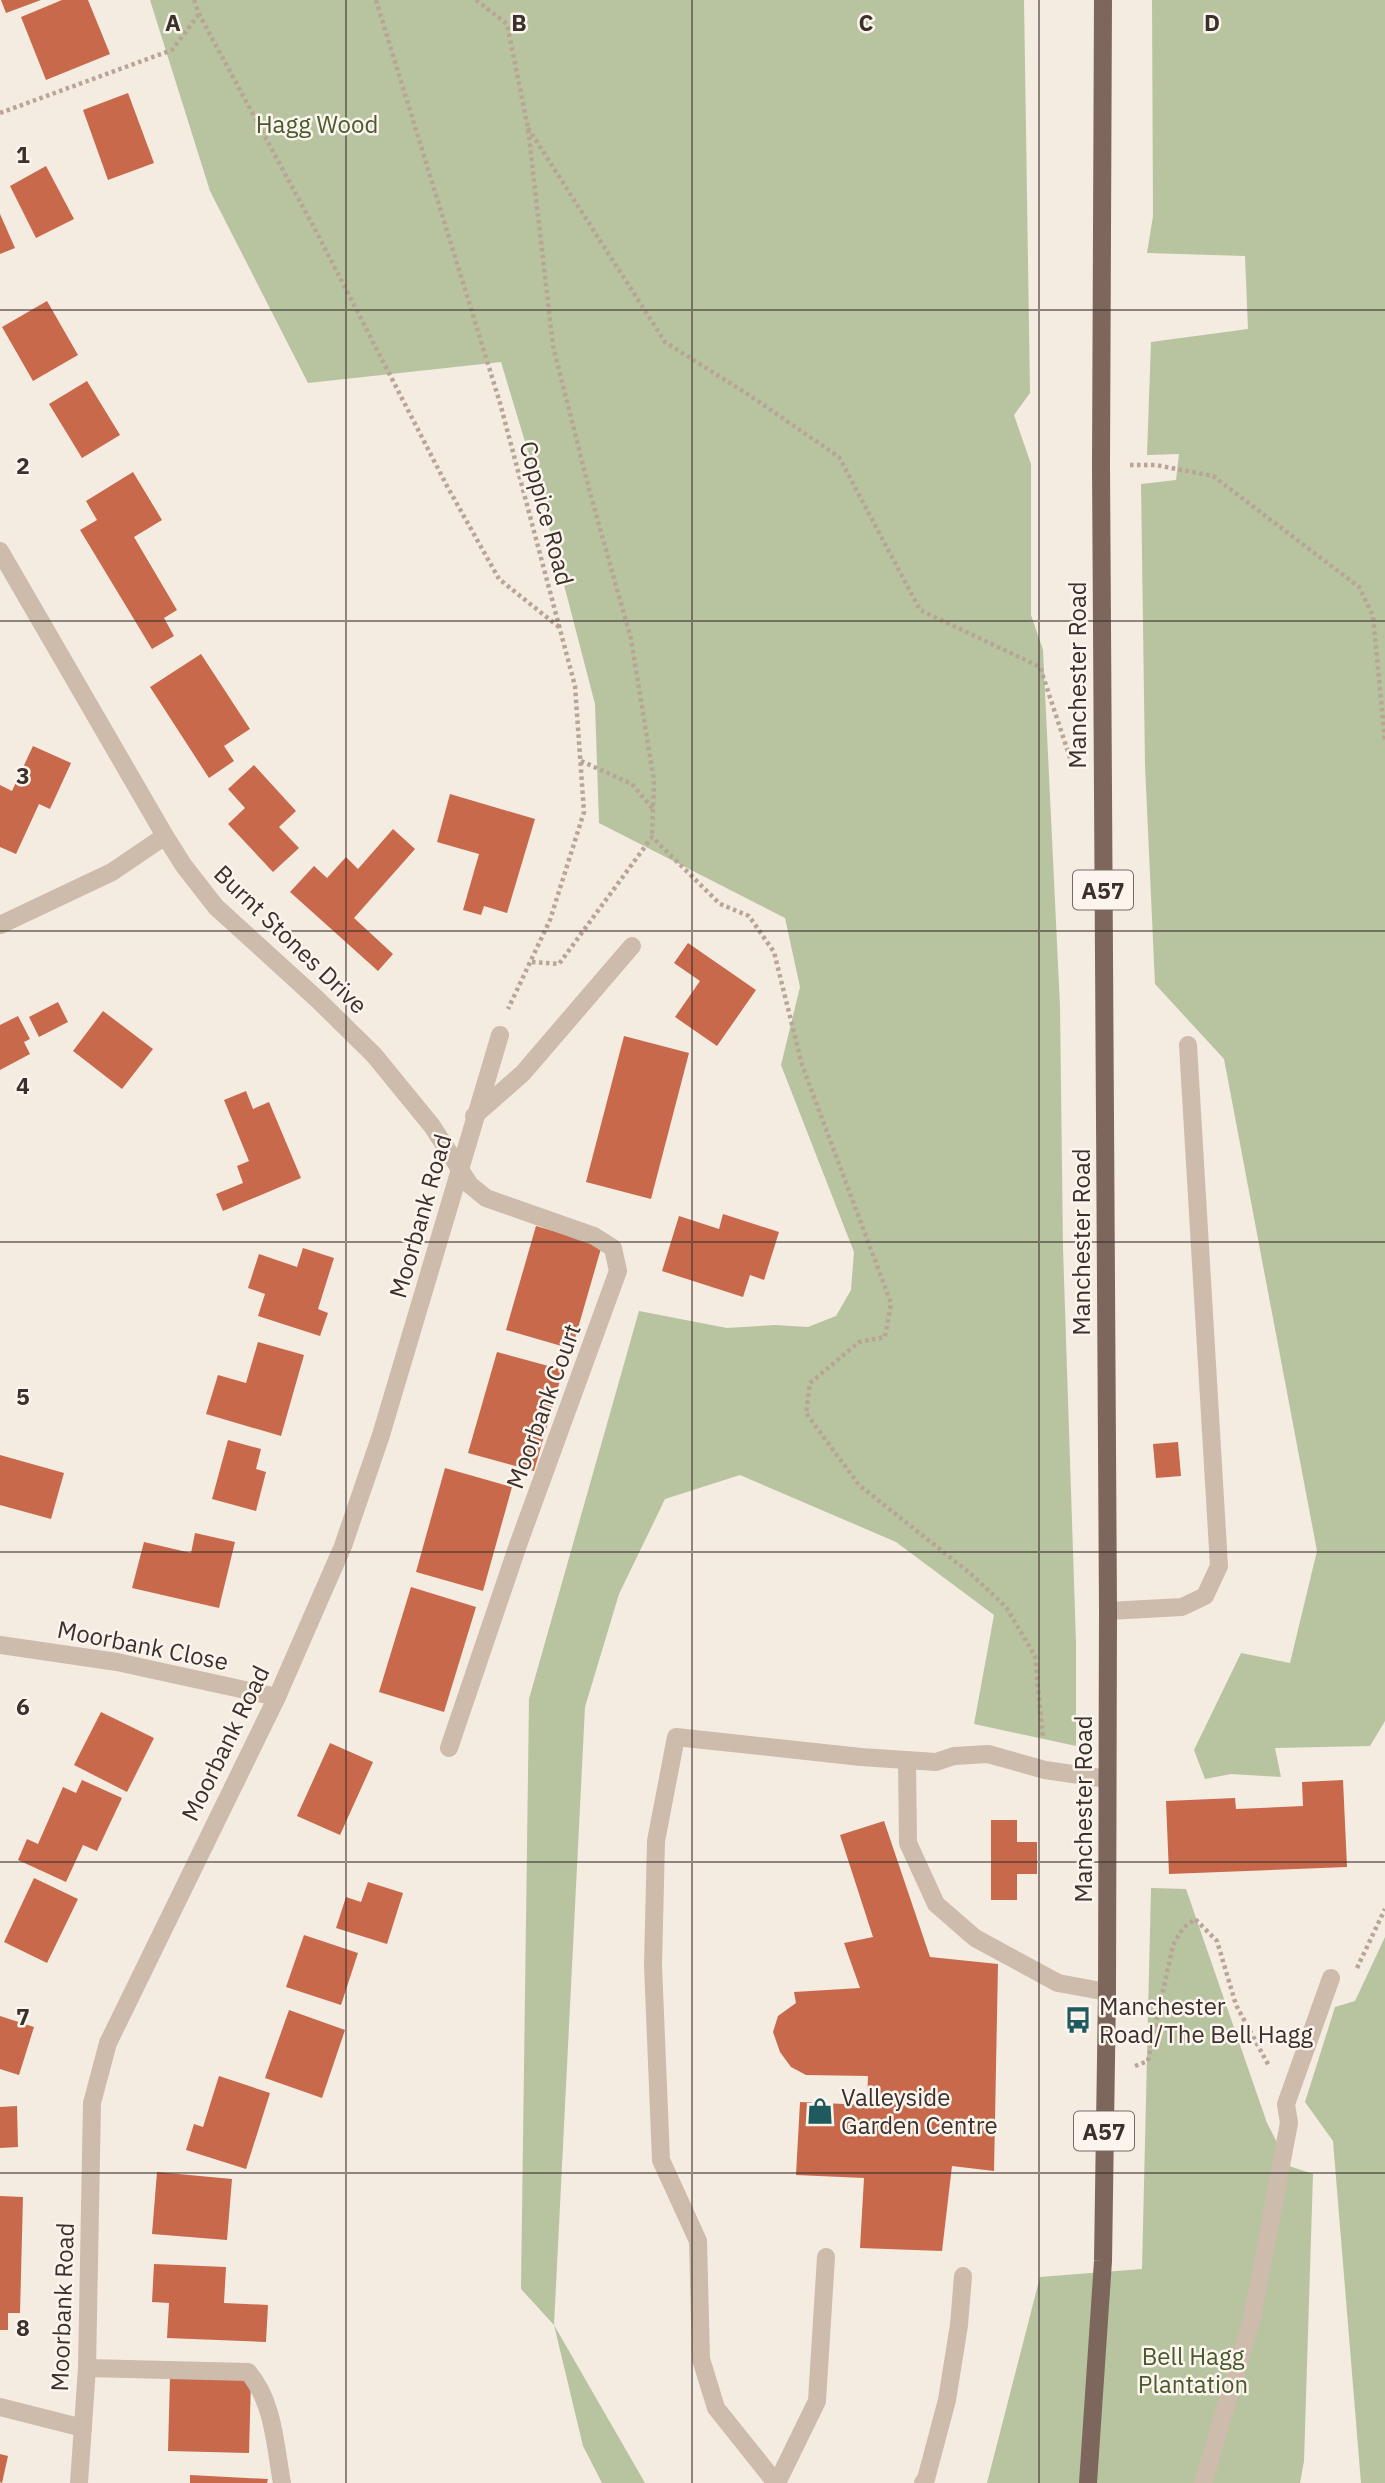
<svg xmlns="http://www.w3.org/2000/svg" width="1385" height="2483" font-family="'IBM Plex Sans',sans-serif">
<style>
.green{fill:#b8c4a0}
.building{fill:#c8694b}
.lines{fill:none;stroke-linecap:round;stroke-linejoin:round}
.path{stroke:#b9a596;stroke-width:4.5;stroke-dasharray:3.5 3.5;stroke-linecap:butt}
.service{stroke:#cdbbac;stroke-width:18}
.minor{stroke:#cdbbac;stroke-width:18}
.primary{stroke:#7d675c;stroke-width:18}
.grid{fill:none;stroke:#3b302b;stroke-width:2;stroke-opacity:0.55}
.labels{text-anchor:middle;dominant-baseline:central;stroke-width:5;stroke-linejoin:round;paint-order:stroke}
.shield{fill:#fbf5ee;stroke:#756b66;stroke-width:2}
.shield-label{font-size:23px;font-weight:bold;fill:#3b302b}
.park-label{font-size:24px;fill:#4a5a2e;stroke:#fbf5ee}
.street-label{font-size:24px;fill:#3b302b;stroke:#fbf5ee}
.poi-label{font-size:24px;fill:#3b302b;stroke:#fbf5ee;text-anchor:start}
.grid-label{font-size:23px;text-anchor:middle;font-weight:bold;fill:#3b302b;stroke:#fbf5ee;stroke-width:5;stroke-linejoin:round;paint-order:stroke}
</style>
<rect width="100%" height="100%" fill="#f4ebe1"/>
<g class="green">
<polygon points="150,0 1024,0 1030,393 1014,415 1031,464 1031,615 1043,650 1060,1006 1063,1248 1076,1643 1076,1746 974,1724 994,1615 896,1542 740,1475 665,1499 619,1594 585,1707 554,2325 645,2483 602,2483 583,2446 554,2325 521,2289 529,1699 639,1311 727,1328 775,1325 808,1327 836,1316 851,1290 854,1252 781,1065 800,987 785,918 599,823 595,704 538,485 501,362 308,383 210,191"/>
<polygon points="1152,0 1385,0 1385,1721 1370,1746 1275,1748 1281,1777 1231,1774 1205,1779 1194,1750 1241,1653 1290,1663 1317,1551 1224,1059 1155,984 1145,765 1141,484 1176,480 1179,454 1147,455 1151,342 1248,329 1245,256 1147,253 1153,216"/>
<polygon points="1151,1888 1186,1889 1267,2123 1289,2166 1313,2174 1304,2461 1300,2483 987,2483 1040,2277 1142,2269"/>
<polygon points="1385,1937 1385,2483 1361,2483 1333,2141 1305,2102 1335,2007 1355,2001"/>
</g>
<g class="building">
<polygon points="1,0 41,0 6,13"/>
<polygon points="62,0 88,0 110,54 46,80 21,17"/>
<polygon points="128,93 154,163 108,180 83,110"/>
<polygon points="46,166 74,219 36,238 10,186"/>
<polygon points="0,214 15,248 0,254"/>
<polygon points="47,301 78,355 33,381 2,327"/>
<polygon points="87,381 120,435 82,458 49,404"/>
<polygon points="133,472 162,520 134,537 177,610 164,618 174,636 152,649 80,530 97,520 86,501"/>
<polygon points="201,654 250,729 224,746 234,761 209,778 150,687"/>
<polygon points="33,746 71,763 50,809 39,804 16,854 0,847 0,785 12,791"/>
<polygon points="254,765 296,811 279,827 299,848 273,872 228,824 245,808 228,789"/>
<polygon points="450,794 535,819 507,913 484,906 481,915 463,910 479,854 437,842"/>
<polygon points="393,829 415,849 354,918 393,954 378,971 290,892 314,866 327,878 346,857 358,869"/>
<polygon points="688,943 756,990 717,1046 675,1017 700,981 674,963"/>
<polygon points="58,1002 68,1022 39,1037 29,1017"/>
<polygon points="103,1011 153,1049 122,1089 73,1051"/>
<polygon points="18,1016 30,1039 24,1042 30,1054 0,1070 0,1025"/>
<polygon points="624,1036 689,1053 651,1199 586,1182"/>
<polygon points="246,1091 253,1109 269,1102 301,1178 223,1211 216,1194 243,1183 237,1166 249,1161 224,1100"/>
<polygon points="723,1214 779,1232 764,1280 750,1275 743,1297 662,1271 679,1216 719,1229"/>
<polygon points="536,1226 602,1245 572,1349 506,1330"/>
<polygon points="303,1248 334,1258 318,1309 328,1313 320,1336 258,1316 265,1294 248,1288 259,1254 297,1267"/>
<polygon points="258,1342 304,1355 281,1436 206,1414 218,1375 246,1383"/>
<polygon points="497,1352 563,1370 534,1471 468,1453"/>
<polygon points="228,1440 261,1449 256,1469 266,1472 256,1511 212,1499"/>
<polygon points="1178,1442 1181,1476 1156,1478 1153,1444"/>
<polygon points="0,1455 64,1473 51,1519 0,1505"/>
<polygon points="445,1468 512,1487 483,1591 416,1572"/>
<polygon points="195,1533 235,1542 219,1608 132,1588 144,1542 191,1553"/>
<polygon points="411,1587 476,1607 444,1712 379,1692"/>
<polygon points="101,1712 154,1738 127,1792 74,1765"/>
<polygon points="330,1743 373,1762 340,1835 297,1816"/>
<polygon points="82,1780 122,1798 97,1851 83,1845 66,1882 18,1860 27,1839 38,1844 63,1787 76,1793"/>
<polygon points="1343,1780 1347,1867 1169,1874 1166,1801 1235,1798 1236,1809 1303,1806 1302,1782"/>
<polygon points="991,1820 1017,1820 1017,1842 1037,1842 1037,1874 1017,1874 1017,1900 991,1900"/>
<polygon points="884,1821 930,1957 998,1964 994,2171 952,2166 942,2251 860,2248 864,2178 796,2175 800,2102 867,2105 868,2076 806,2075 791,2067 780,2052 773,2032 778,2016 796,2003 794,1992 860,1988 844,1943 873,1937 840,1835"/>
<polygon points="34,1878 78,1899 47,1963 4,1942"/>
<polygon points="368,1882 403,1893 387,1944 336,1928 346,1897 361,1902"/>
<polygon points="304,1935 358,1953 341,2005 286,1987"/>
<polygon points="289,2010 345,2030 322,2098 265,2078"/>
<polygon points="0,2016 34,2027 19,2075 0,2069"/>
<polygon points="219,2076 270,2093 246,2169 186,2150 194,2124 203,2127"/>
<polygon points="17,2106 18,2147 0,2148 0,2107"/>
<polygon points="157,2172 232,2179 227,2240 152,2234"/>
<polygon points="0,2196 23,2197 20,2313 8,2313 8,2330 0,2330"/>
<polygon points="154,2264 226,2267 224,2303 268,2305 266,2342 167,2338 169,2303 152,2302"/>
<polygon points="170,2377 251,2379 249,2453 168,2451"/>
<polygon points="0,2454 8,2456 2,2483 0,2482"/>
<polygon points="190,2475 268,2479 267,2483 190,2483"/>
</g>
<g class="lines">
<g class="path">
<polyline points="194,0 199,14 318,235 447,486 499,579 559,627"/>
<polyline points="376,0 500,403 575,686 584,812 550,920 508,1009"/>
<polyline points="476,0 507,24 528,128 553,346 589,489 631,639 654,781 652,837"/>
<polyline points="0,113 172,50 199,14"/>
<polyline points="528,128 665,342 749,395 839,457 920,610 1040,667 1072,764"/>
<polyline points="1130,465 1156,465 1213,476 1359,587 1373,616 1385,741"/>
<polyline points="581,761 632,784 653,809"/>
<polyline points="532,962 559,964 652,837 720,904 749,916 774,952 802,1065 891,1303 885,1337 859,1342 810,1383 806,1413 859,1485 971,1574 1006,1607 1035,1656 1043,1739"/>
<polyline points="1357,1968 1385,1909"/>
<polyline points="1135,2066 1148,2061 1173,1945 1183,1928 1195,1919 1217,1941 1236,2005 1269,2066"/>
</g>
<g class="service">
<polyline points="474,1116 523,1073 632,946"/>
<polyline points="1108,1611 1182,1607 1205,1596 1219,1566 1188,1045"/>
<polyline points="907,1760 908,1843 936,1904 975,1938 1058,1983 1107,1992"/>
<path d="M87 2368 248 2372C274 2402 275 2446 282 2483"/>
<polyline points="776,2483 716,2408 701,2359 698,2241 661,2160 653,1965 656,1841 676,1737 861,1757 936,1762 954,1756 988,1754 1045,1770 1107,1779"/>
<polyline points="777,2483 817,2401 826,2257"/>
<polyline points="923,2483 926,2479 947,2400 959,2325 963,2276"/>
<polyline points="1203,2483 1252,2319 1289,2123 1286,2104 1331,1978"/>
</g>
<g class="minor">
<polyline points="0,551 165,836 184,866 216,907 317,999 374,1055 432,1126 470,1185 486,1198 594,1236 613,1248 618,1271 518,1545 449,1748"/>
<polyline points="0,925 112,872 165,836"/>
<polyline points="0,1645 117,1662 277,1697"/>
<polyline points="0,2407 83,2428"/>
<polyline points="79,2483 87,2368 92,2103 108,2043 277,1697 343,1546 381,1435 500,1035"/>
</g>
<polyline class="primary" points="1088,2483 1103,2261 1107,1992 1108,1611 1101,465 1103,0"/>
</g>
<path class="grid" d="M346 0V2483M692 0V2483M1039 0V2483M0 310H1385M0 621H1385M0 931H1385M0 1242H1385M0 1552H1385M0 1862H1385M0 2173H1385"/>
<defs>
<symbol id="bus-bare" viewBox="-9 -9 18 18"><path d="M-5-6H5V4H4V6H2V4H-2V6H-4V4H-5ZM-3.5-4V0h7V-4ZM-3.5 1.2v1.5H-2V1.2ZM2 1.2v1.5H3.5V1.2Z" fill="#1f5a5e" stroke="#fbf5ee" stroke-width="2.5" paint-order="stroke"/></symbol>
<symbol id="shop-bare" viewBox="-9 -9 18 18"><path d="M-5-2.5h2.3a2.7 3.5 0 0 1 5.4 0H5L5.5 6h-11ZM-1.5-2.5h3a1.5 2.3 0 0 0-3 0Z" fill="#1f5a5e" stroke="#fbf5ee" stroke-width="2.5" paint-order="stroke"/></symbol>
</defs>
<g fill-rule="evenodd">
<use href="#bus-bare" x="1059" y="2001" width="38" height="38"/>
<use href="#shop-bare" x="801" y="2092" width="38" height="38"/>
</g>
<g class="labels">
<g class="shield">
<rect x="1073" y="870.5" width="60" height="39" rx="5"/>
<rect x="1074" y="2111.5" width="60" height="39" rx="5"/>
</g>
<g class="shield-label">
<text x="1103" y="890">A57</text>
<text x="1104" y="2131">A57</text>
</g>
<g class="park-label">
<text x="317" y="124">Hagg Wood</text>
<text x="1193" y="2356">Bell Hagg<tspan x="1193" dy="28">Plantation</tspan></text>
</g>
<g class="street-label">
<text transform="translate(547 513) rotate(75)">Coppice Road</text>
<text transform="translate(1077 675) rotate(-90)">Manchester Road</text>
<text transform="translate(291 939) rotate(44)">Burnt Stones Drive</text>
<text transform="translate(420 1216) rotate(-74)">Moorbank Road</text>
<text transform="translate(1081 1242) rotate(-90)">Manchester Road</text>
<text transform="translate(543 1406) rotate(-70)">Moorbank Court</text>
<text transform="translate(143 1645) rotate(11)">Moorbank Close</text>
<text transform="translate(225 1743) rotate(-64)">Moorbank Road</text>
<text transform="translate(1083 1809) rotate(-90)">Manchester Road</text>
<text transform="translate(62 2307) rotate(-88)">Moorbank Road</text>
</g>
<g class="poi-label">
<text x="1099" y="2006">Manchester<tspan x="1099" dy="28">Road/The Bell Hagg</tspan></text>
<text x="841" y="2097">Valleyside<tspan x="841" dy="28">Garden Centre</tspan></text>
</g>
</g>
<g class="grid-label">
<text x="173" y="31">A</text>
<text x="519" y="31">B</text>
<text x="866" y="31">C</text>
<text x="1212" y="31">D</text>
<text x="23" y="163">1</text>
<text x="23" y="474">2</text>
<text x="23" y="784">3</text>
<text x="23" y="1094">4</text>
<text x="23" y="1405">5</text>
<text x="23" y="1715">6</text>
<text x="23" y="2025">7</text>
<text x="23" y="2336">8</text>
</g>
</svg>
